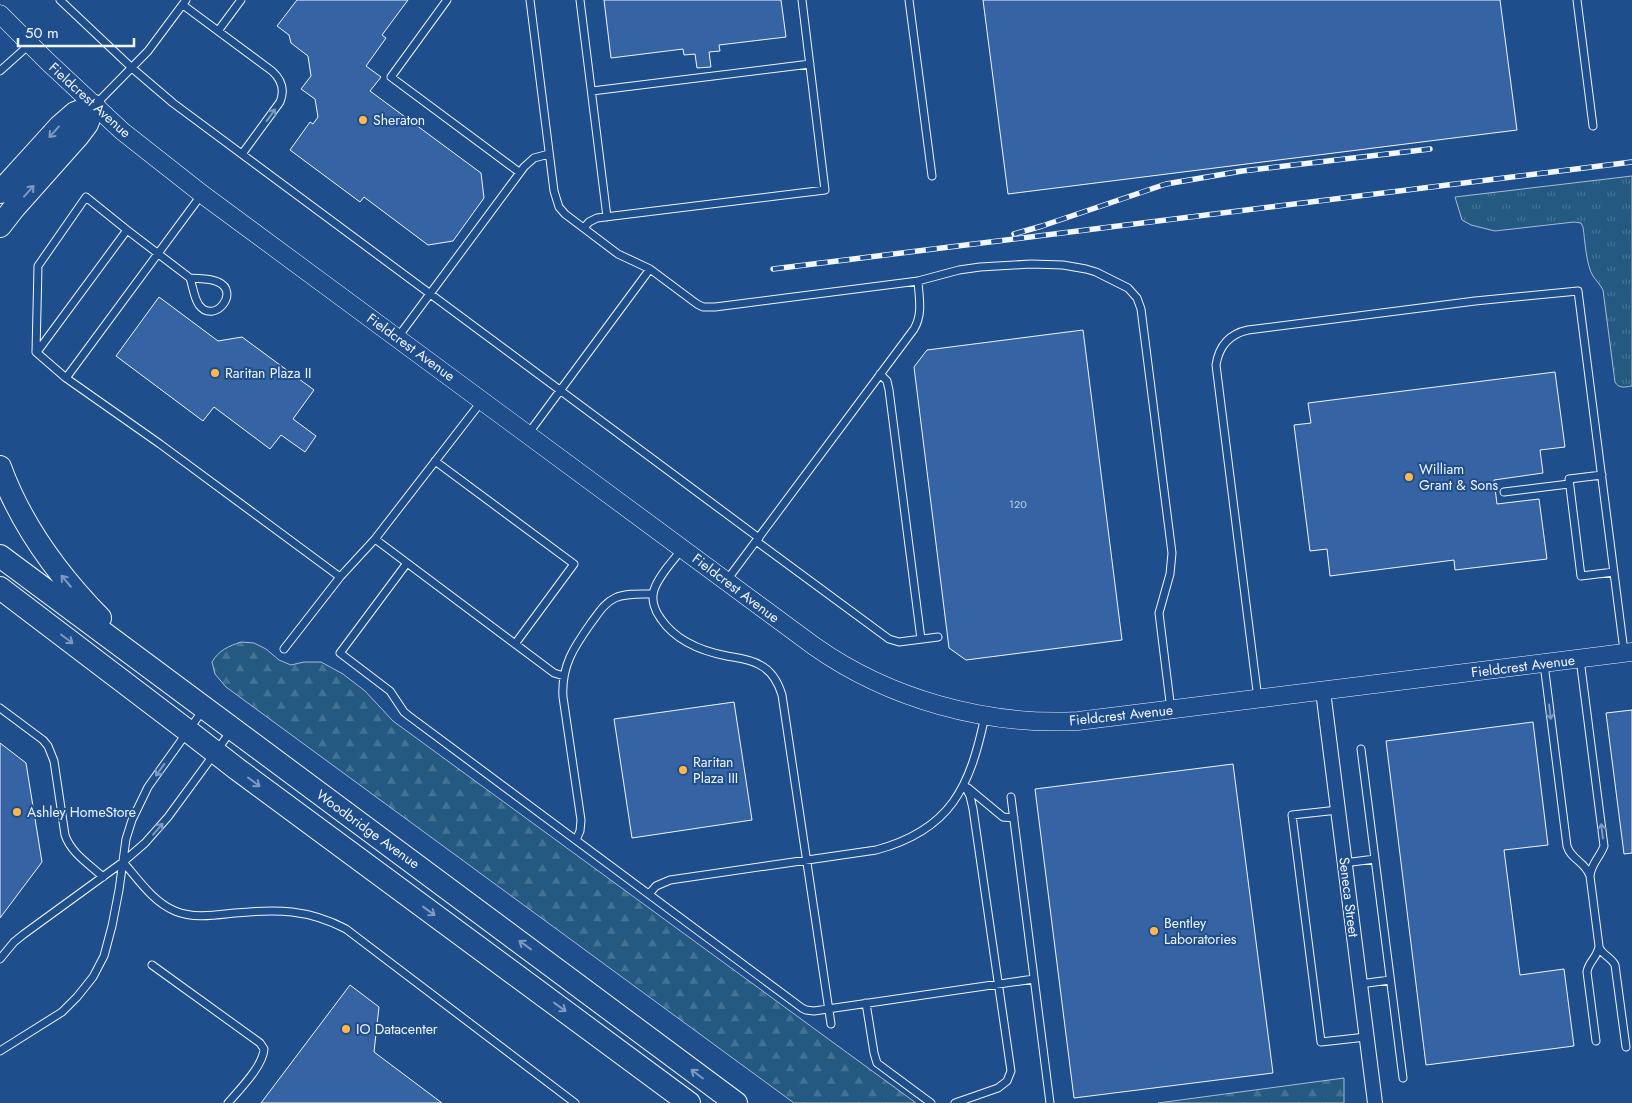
<svg xmlns="http://www.w3.org/2000/svg" width="1632" height="1103" viewBox="0 0 1632 1103" font-family="Jost,sans-serif">
<style>
.grass{fill:url(#grass-tufts);stroke:#a8bbd7}
.forest{fill:url(#forest-firs);stroke:#a8bbd7}
.building{fill:#3563a3;stroke:#f2f6ff}
.lines{fill:none;stroke-linecap:round;stroke-linejoin:round}
.service-casing{stroke:#f2f6ff;stroke-width:9}
.minor-casing{stroke:#f2f6ff;stroke-width:16}
.tertiary-casing{stroke:#f2f6ff;stroke-width:19}
.primary-casing{stroke:#f2f6ff;stroke-width:24}
.service{stroke:#1f4e8c;stroke-width:7}
.minor{stroke:#1f4e8c;stroke-width:14}
.tertiary{stroke:#1f4e8c;stroke-width:18}
.primary{stroke:#1f4e8c;stroke-width:22}
.rail-casing{stroke:#f2f6ff;stroke-width:5.5}
.rail{stroke:#1f4e8c;stroke-width:4;stroke-dasharray:11;stroke-linecap:butt}
.oneway{stroke:#7e9ac0}
.poi-dot{fill:#ffb74d;stroke:#1f4e8c;stroke-width:2}
.labels{text-anchor:middle;dominant-baseline:central;stroke-width:4;stroke-linejoin:round;paint-order:stroke}
.number-label{font-size:11px;fill:#c3d1e8}
.street-label{font-size:14px;fill:#f2f6ff;stroke:#1f4e8c}
.poi-label{font-size:14px;fill:#f2f6ff;stroke:#1f4e8c;text-anchor:start}
</style>
<defs>
<pattern id="grass-tufts" width="24" height="20" patternUnits="userSpaceOnUse" patternTransform="scale(1.25)"><rect width="24" height="20" fill="#245a82"/><path d="M3 7l-1-3M5 7V3M7 7l1-3M15 17l-1-3M17 17v-4M19 17l1-3" fill="none" stroke="#447295"/></pattern>
<pattern id="forest-firs" width="22" height="20" patternUnits="userSpaceOnUse" patternTransform="scale(1.25)"><rect width="22" height="20" fill="#245a82"/><path d="M5 1l3.5 6h-7zM16 11l3.5 6h-7z" fill="#447295"/></pattern>
</defs>
<rect width="100%" height="100%" fill="#1f4e8c"/>
<path class="grass" d="M1632 176V386C1625 387 1619 389 1615 382L1603 290C1600 284 1596 281 1593 276 1586 265 1585 240 1583 227L1581 223 1574 222 1495 231 1471 225 1462 220 1455 197Z"/>
<path class="forest" d="M241 642 254 643 266 649 279 660 291 665 304 662H321L343 674 365 691 393 721 916 1103H794L226 687 215 674 212 662C219 650 229 646 241 642Z
M1344 1078V1103H1158Z"/>
<path class="building" d="M297 0H408L382 35 386 38 366 66 381 77 370 91 481 173 484 198 453 241 428 245 364 197 360 202 290 150 310 122 313 124 318 117 315 99 301 89 311 76 308 56 291 43 289 35 277 26Z
M604 0H781L786 37 719 45 720 51 709 52 711 67 697 68 695 54 684 55 683 49 611 58Z
M983 0H1500L1517 130 1008 194Z
M159 297 218 341 242 337 314 390 293 419 316 436 305 452 281 435 270 449 214 407 203 421 116 356Z
M1083 330 1122 640 966 660 949 648 914 367 927 350Z
M1555 372 1565 447 1540 450 1543 473 1494 480 1497 504 1539 499 1547 559 1455 570 1454 560 1330 576 1327 549 1310 551 1294 425 1311 423 1308 403Z
M734 702 752 820 632 838 614 719Z
M1632 710V853L1624 854 1606 713Z
M1533 722 1548 845 1504 850 1520 975 1564 969 1574 1046 1426 1065 1386 741Z
M0 743 26 763 42 862 0 918Z
M1233 764 1273 1073 1074 1098 1035 789Z
M350 985 379 1007 374 1052 442 1103H261Z"/>
<g class="lines">
<defs>
<path id="service" d="M60 0 132 68 173 103 759 538
M447 0 391 77 519 172
M530 0 554 191 559 207 565 214 618 254 650 269 697 304 703 307H715L918 281 959 270 980 267 1031 264 1063 265 1086 269 1096 272 1128 288 1137 298 1141 309 1172 553 1170 574 1159 613 1171 710
M580 0 607 217
M909 0 932 176
M1577 0 1593 126
M183 5 272 71C282 80 285 90 280 102L242 154
M218 31 241 0
M0 71 29 45
M592 91 810 64
M96 104 148 51 186 0
M584 228 589 222 597 218 825 190 802 0
M190 278C199 279 210 278 218 282 241 292 214 325 199 305 194 298 193 287 190 278Z
M398 337 524 167 534 158 549 154
M36 352 66 378 160 444 340 577
M36 352 38 266 86 197 127 230 190 278
M37 352 127 230
M880 374 887 381 889 390 921 639
M66 378 202 194
M528 434 650 269
M435 461 574 564 515 644
M1602 475 1569 479 1581 576 1614 572
M1504 492 1569 484
M375 539 554 673 564 676
M756 541 889 639 899 642 938 637
M682 549C673 561 659 575 654 590 651 600 655 611 661 619 676 641 701 651 727 656 738 658 750 659 760 665 772 671 778 682 782 695L831 1024
M407 563 340 653 390 691 404 712 409 716 802 1008 806 1010 814 1011 1034 979
M727 580 914 329C923 314 919 298 918 281
M284 649 340 577 375 539 481 402
M1580 659 1604 846C1600 857 1591 864 1590 876
M1544 664 1567 846C1571 860 1585 861 1590 876L1599 946C1598 957 1588 962 1587 972L1596 1041
M1258 699 1216 365C1219 346 1229 334 1248 330L1475 301 1578 291 1624 651
M0 708 43 740 48 746 54 761 65 835C71 853 89 864 103 877
M1361 749 1403 1078
M968 788 1003 817 1014 818
M1011 797 1050 1103
M1338 810 1292 815 1321 1042 1366 1037
M576 840 580 831 581 820 563 697C561 666 574 647 591 623 598 614 604 603 615 598 626 593 641 594 653 594
M123 862C138 879 153 902 175 911 194 919 216 915 235 913 277 909 308 909 346 929L575 1103
M1344 863 1375 859
M649 894 656 886 670 880 876 850C951 830 970 787 985 716
M1599 947C1602 955 1611 957 1615 965L1626 1047
M0 959 14 942 24 934 123 862 145 843 168 817 231 731
M152 965 260 1043 264 1049C263 1066 240 1089 228 1103
M1360 984 1390 980
M866 1003 874 1053 877 1063 931 1103
M0 1051 62 1012 77 997 93 977 104 956 112 926 119 890 126 839 132 820 148 787 203 710
M955 1103 998 1088 1007 1081 1011 1071 973 809 970 796 964 784"/>
<path id="minor" d="M1323 691 1375 1103"/>
<path id="tertiary" d="M0 14 47 61 122 131 202 194 814 646C889 699 986 726 1078 721L1632 652"/>
<path id="primary" d="M0 192 60 126 75 113 94 106
M0 226 14 208 78 136 87 124 94 106
M0 467C21 525 57 574 100 618
M0 556 736 1103
M0 588 188 731 237 769 689 1103"/>
</defs>
<use href="#service" class="service-casing"/>
<use href="#minor" class="minor-casing"/>
<use href="#tertiary" class="tertiary-casing"/>
<use href="#primary" class="primary-casing"/>
<use href="#service" class="service"/>
<use href="#minor" class="minor"/>
<use href="#tertiary" class="tertiary"/>
<use href="#primary" class="primary"/>
<defs>
<path id="rail" d="M1014 234 1042 226 1166 184 1242 171 1430 149
M773 269 1632 162"/>
</defs>
<use href="#rail" class="rail-casing"/>
<use href="#rail" class="rail"/>
</g>
<defs><path id="oneway-shaft" d="M-6 0H5M1.5-3L5.5 0L1.5 3" fill="none" stroke-width="1.6" stroke-linecap="round" stroke-linejoin="round" transform="scale(1.25)"/></defs>
<g class="oneway">
<use href="#oneway-shaft" transform="translate(271 115) rotate(-54)"/>
<use href="#oneway-shaft" transform="translate(54 132) rotate(132)"/>
<use href="#oneway-shaft" transform="translate(29 191) rotate(-48)"/>
<use href="#oneway-shaft" transform="translate(66 581) rotate(-130)"/>
<use href="#oneway-shaft" transform="translate(67 639) rotate(37)"/>
<use href="#oneway-shaft" transform="translate(1550 712) rotate(83)"/>
<use href="#oneway-shaft" transform="translate(160 770) rotate(126)"/>
<use href="#oneway-shaft" transform="translate(254 782) rotate(37)"/>
<use href="#oneway-shaft" transform="translate(158 829) rotate(-49)"/>
<use href="#oneway-shaft" transform="translate(1602 831) rotate(-97)"/>
<use href="#oneway-shaft" transform="translate(429 911) rotate(36)"/>
<use href="#oneway-shaft" transform="translate(525 945) rotate(-144)"/>
<use href="#oneway-shaft" transform="translate(560 1007) rotate(36)"/>
<use href="#oneway-shaft" transform="translate(697 1074) rotate(-143)"/>
</g>
<g class="poi-dot">
<circle cx="363" cy="120" r="5"/>
<circle cx="215" cy="373" r="5"/>
<circle cx="1409" cy="477" r="5"/>
<circle cx="683" cy="770" r="5"/>
<circle cx="17" cy="812" r="5"/>
<circle cx="1154" cy="931" r="5"/>
<circle cx="346" cy="1029" r="5"/>
</g>
<g class="labels">
<g class="number-label">
<text x="1018" y="504">120</text>
</g>
<g class="street-label">
<text transform="translate(90 100) rotate(42)">Fieldcrest Avenue</text>
<text transform="translate(411 347) rotate(36)">Fieldcrest Avenue</text>
<text transform="translate(736 588) rotate(37)">Fieldcrest Avenue</text>
<text transform="translate(1523 666) rotate(-7)">Fieldcrest Avenue</text>
<text transform="translate(1121 715) rotate(-6)">Fieldcrest Avenue</text>
<text transform="translate(368 829) rotate(36)">Woodbridge Avenue</text>
<text transform="translate(1349 897) rotate(83)">Seneca Street</text>
</g>
<g class="poi-label">
<text x="373" y="120">Sheraton</text>
<text x="225" y="373">Raritan Plaza II</text>
<text x="1419" y="469">William<tspan x="1419" dy="16">Grant &amp; Sons</tspan></text>
<text x="693" y="762">Raritan<tspan x="693" dy="16">Plaza III</tspan></text>
<text x="27" y="812">Ashley HomeStore</text>
<text x="1164" y="923">Bentley<tspan x="1164" dy="16">Laboratories</tspan></text>
<text x="356" y="1029">IO Datacenter</text>
</g>
</g>
<path d="M18 38v8h116v-8" fill="none" stroke="#f2f6ff" stroke-width="2.5"/>
<text x="25" y="38" font-size="15" fill="#f2f6ff" stroke="#1f4e8c" stroke-width="4" paint-order="stroke">50 m</text>
</svg>
